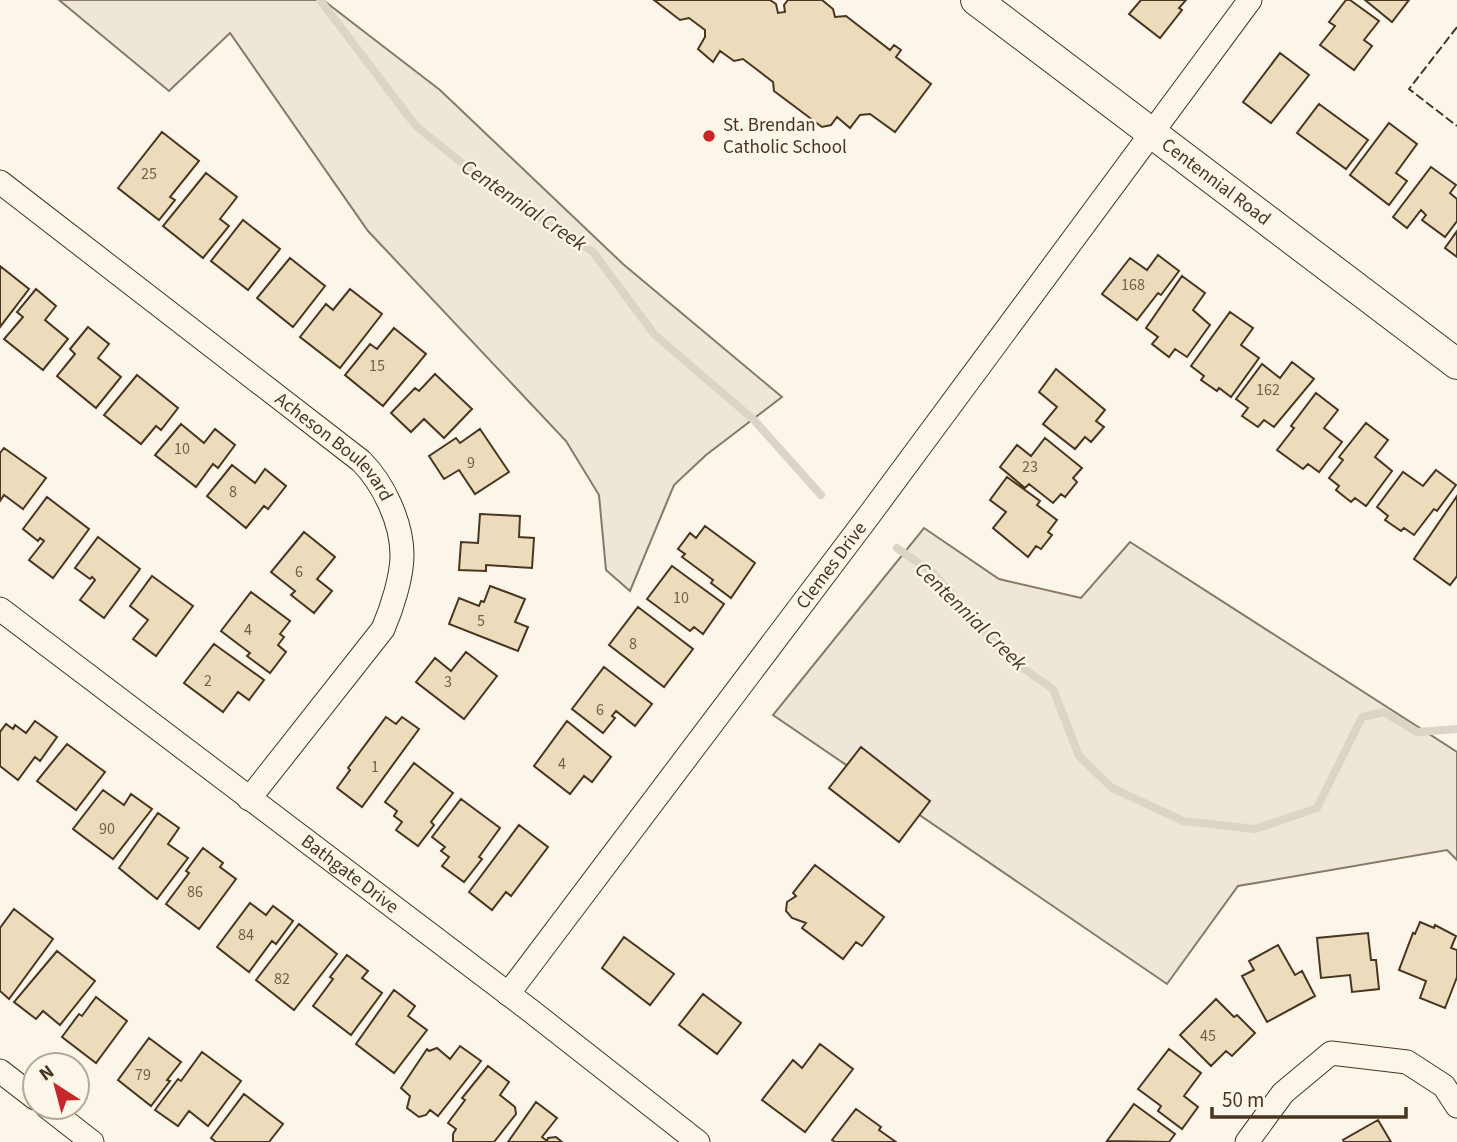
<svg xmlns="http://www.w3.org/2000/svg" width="1457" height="1142" viewBox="0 0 1457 1142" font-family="'Source Sans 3',sans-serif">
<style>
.green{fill:#ede6d9;stroke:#887966;stroke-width:2}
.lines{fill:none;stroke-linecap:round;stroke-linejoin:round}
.stream{stroke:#dcd4c6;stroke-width:8}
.building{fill:#ecdcbc;stroke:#4a3520;stroke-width:2}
.minor-casing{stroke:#4a3520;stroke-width:25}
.tertiary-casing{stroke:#4a3520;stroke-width:32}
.minor{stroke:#fbf6e9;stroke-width:23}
.tertiary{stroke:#fbf6e9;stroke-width:30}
.fence{stroke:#4a3520;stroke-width:2;stroke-dasharray:9 3.5;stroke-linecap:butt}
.poi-dot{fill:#c62828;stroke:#fbf6e9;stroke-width:2.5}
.labels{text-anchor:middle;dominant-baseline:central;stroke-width:5;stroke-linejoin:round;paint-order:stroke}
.number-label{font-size:16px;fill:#725f47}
.poi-label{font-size:19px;fill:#4a3520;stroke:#fbf6e9;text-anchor:start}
.street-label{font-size:19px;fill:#4a3520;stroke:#fbf6e9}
.water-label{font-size:21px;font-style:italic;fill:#4a3520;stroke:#fbf6e9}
</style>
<rect width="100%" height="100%" fill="#fbf6e9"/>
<path class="green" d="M59 0H323L440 90 623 264 782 397 706 455 674 485 630 591 606 570 599 495 566 441 368 231 230 33 169 91Z
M924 528 999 579 1081 598 1130 542 1457 752V860L1447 850 1238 886 1167 984 773 715Z"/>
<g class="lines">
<path class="stream" d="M320 0 416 126 494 189 593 252 654 334 754 420 821 495
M897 548 933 573 1008 658 1053 689 1079 756 1112 788 1183 821 1255 829 1317 808 1362 717 1384 712 1417 732 1457 729"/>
</g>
<path class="building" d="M654 0H770L776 4 778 13 785 12 784 5 788 0H822L833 9 835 17 846 16 890 50 894 45 901 50 896 57 931 84 895 132 870 114 860 115 850 128 837 117 831 125 822 127 774 91 773 82 743 59 734 61 720 51 713 62 698 49 705 37V30L689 18 680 20Z
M1141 0H1186L1179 8 1182 10 1160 38 1129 14Z
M1346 0H1350L1379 21 1364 40 1372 46 1354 70 1320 45 1335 26 1329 22Z
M1365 0H1409L1392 22Z
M1280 53 1309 75 1271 123 1243 102Z
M1319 104 1368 140 1346 169 1297 133Z
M1389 123 1417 144 1396 173 1407 181 1389 205 1350 175Z
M162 132 199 161 170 197 175 200 159 220 118 188Z
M1431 167 1456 185 1450 193 1457 199V221L1445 237 1422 220 1426 215 1421 210 1407 228 1393 217Z
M206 173 237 197 220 219 229 226 203 258 163 226Z
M243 220 280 249 248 290 211 261Z
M1457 231V257L1445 248Z
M1158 255 1179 271 1161 295 1158 293 1137 320 1102 294 1130 258 1147 270Z
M290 258 325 286 293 327 257 298Z
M0 266 29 289 0 327Z
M1182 276 1205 293 1193 310 1210 325 1187 357 1175 349 1169 357 1152 344 1158 337 1146 328Z
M36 289 56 306 45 320 68 339 43 370 4 339 23 317 17 312Z
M350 289 382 314 340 368 300 337 326 304 333 310Z
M1230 312 1253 328 1241 345 1259 358 1231 397 1219 388 1217 391 1201 380 1204 376 1191 366Z
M88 327 109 344 98 358 121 377 96 408 57 376 75 354 70 349Z
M394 328 426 354 383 406 345 375 370 344 377 349Z
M1292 362 1314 379 1274 427 1264 420 1258 427 1242 416 1248 408 1236 399 1262 364 1280 378Z
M1056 369 1105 410 1096 421 1104 427 1091 442 1085 437 1075 449 1043 424 1057 407 1039 392Z
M435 374 472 409 444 438 424 419 411 432 391 413 415 388 419 391Z
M137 375 178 408 161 430 156 426 141 444 104 415Z
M1316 393 1338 410 1324 428 1342 442 1319 472 1308 464 1303 469 1277 450 1294 428 1291 426Z
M1366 423 1388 440 1375 457 1392 471 1366 506 1355 498 1351 502 1336 490 1339 486 1329 478 1343 460 1339 457Z
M181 424 204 443 215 429 235 445 218 468 213 464 196 487 155 455Z
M480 429 509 472 475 494 459 470 444 479 429 456 456 438 460 443Z
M1045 438 1082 468 1073 478 1077 482 1065 497 1061 494 1053 503 1029 484 1025 488 1000 467 1017 445 1031 456Z
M4 448 46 478 23 509 4 495 0 501V453Z
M232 465 255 483 265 469 286 486 268 509 264 506 246 528 207 496Z
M1436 470 1456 485 1437 511 1434 509 1414 535 1404 528 1401 531 1385 520 1388 516 1377 507 1403 472 1423 486Z
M1007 477 1040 501 1037 505 1057 520 1048 532 1052 535 1041 549 1036 546 1028 557 993 528 1006 512 990 500Z
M1457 496V576L1450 585 1414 559Z
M47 497 89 529 53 578 29 560 44 541 40 538 38 541 23 529Z
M480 514 520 516 519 537 534 538 532 568 486 565V571L459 570 461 542 478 543Z
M705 526 755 563 731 598 711 583 713 580 682 557 685 554 678 549 690 533 696 538Z
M304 532 335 557 317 579 332 591 314 613 291 595 295 591 271 572Z
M98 537 140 569 104 618 80 600 95 580 92 577 90 579 75 568Z
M672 566 724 604 703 634 694 627 690 631 647 599Z
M152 576 193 606 156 656 133 639 148 620 130 606Z
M490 586 525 599 515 622 528 627 518 651 449 624 459 598 479 606 481 601 484 602Z
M251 592 290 621 280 634 284 637 278 645 286 652 270 673 247 656 250 653 221 631Z
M638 607 693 649 664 687 609 645Z
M214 644 264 680 249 700 238 692 223 712 184 683Z
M466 652 497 676 464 719 416 682 435 658 451 671Z
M604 667 652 704 635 726 616 711 612 716 615 718 603 733 572 709Z
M386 717 396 724 402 717 419 729 362 807 337 788 350 770 348 768Z
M35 721 57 737 40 761 35 757 18 780 0 766V732L6 724 13 729 15 725 26 733Z
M567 721 611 757 592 782 584 776 570 794 534 766Z
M67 744 105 772 76 810 37 781Z
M861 747 930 801 899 842 829 788Z
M414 763 453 793 431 822 434 825 418 846 396 830 402 822 394 816 397 811 385 802Z
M103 790 124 805 131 794 152 809 113 859 73 829Z
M461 799 500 828 479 857 482 859 464 882 442 866 449 857 441 851 445 847 432 837Z
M158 813 179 828 168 844 188 858 157 899 119 868Z
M519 825 548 847 511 896 506 892 492 910 469 892Z
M203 848 223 863 220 867 236 879 199 929 166 904 189 873 186 871Z
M815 865 884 917 862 946 856 942 843 959 802 928 806 923 792 918 786 911 787 902 796 896 793 893Z
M250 903 266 915 273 906 293 921 276 944 272 941 249 972 217 947Z
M14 909 53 939 9 999 0 991V928Z
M1420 922 1434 928 1435 925 1456 936 1451 948 1457 950V977L1445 1008 1420 998 1426 981 1399 970 1413 933 1415 934Z
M299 924 337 954 294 1010 256 980Z
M1368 933 1371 960H1376L1379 989 1352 992 1350 975 1321 978 1317 938Z
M624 937 674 974 650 1005 602 968Z
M1278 945 1295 975 1302 971 1315 996 1267 1022 1242 976 1254 970 1249 961Z
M57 951 95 981 60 1025 43 1011 36 1019 14 1002Z
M347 955 368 971 362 978 382 993 351 1035 313 1006 333 979 330 977Z
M394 990 415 1006 408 1016 427 1030 394 1073 356 1044Z
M703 994 741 1023 717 1054 679 1025Z
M96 997 127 1021 96 1063 62 1037 79 1014 82 1016Z
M1216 999 1234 1017 1237 1015 1255 1033 1232 1056 1226 1051 1211 1066 1180 1035Z
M149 1038 181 1062 167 1080 170 1081 151 1106 118 1080Z
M820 1044 853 1069 805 1132 762 1100 793 1060 802 1068Z
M460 1046 481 1061 438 1116 430 1110 426 1115 419 1117 407 1108 410 1096 401 1088 427 1049 429 1051 437 1048 450 1059Z
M1169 1049 1201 1073 1184 1096 1198 1107 1182 1129 1158 1111 1161 1106 1138 1089Z
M202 1052 241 1081 208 1126 189 1111 178 1126 155 1110 178 1079 181 1081Z
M488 1066 509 1082 500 1095 515 1107 516 1114 494 1142H453V1134L456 1129 448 1123 465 1100 462 1098Z
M244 1094 283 1124 269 1142H216L211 1138Z
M536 1102 557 1118 542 1137 547 1141 548 1138 556 1137 562 1142H508Z
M1134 1104 1175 1134 1169 1142 1107 1141Z
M856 1109 881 1127 879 1130 896 1142H835L832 1140Z
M1378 1120 1391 1142H1344L1343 1140Z"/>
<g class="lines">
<defs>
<g id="minor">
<path id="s1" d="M0 182 361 461C383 483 402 522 402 555 402 577 392 608 383 629L249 799"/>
<path id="s2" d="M0 609 531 1011 698 1142"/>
<path id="s3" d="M508 994 870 514 1250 0"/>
<path d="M0 1071 35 1098"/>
<path d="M47 1107 92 1142"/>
<path d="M1247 1142 1283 1093 1331 1053 1407 1062 1444 1086 1457 1106"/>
</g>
<g id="tertiary">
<path id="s4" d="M976 0 1457 364"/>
</g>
</defs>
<use href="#minor" class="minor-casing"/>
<use href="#tertiary" class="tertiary-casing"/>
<use href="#minor" class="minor"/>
<use href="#tertiary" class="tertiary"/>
<path class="fence" d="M1457 27 1409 89 1457 126"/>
</g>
<circle class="poi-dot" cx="709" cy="136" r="7"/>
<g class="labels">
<g class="number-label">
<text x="149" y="174">25</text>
<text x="1133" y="285">168</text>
<text x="377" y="366">15</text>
<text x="1268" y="390">162</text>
<text x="182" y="449">10</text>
<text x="471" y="463">9</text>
<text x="1030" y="467">23</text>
<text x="233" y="492">8</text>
<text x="299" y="572">6</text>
<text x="681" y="598">10</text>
<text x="481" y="621">5</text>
<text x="248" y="630">4</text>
<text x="633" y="644">8</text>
<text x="208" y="681">2</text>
<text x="448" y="682">3</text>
<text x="600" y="710">6</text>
<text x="562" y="764">4</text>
<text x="375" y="767">1</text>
<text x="107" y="829">90</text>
<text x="195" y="892">86</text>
<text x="246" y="935">84</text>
<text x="282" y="979">82</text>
<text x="1208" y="1036">45</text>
<text x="143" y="1075">79</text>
</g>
<g class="poi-label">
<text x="723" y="125">St. Brendan<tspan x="723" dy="22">Catholic School</tspan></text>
</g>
<g class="street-label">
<text stroke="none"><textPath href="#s4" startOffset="301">Centennial Road</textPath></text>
<text stroke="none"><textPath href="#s1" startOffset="427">Acheson Boulevard</textPath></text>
<text stroke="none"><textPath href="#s3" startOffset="537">Clemes Drive</textPath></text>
<text stroke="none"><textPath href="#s2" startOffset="439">Bathgate Drive</textPath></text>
</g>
<g class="water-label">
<text transform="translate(524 205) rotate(34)">Centennial Creek</text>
<text transform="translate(971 616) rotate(44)">Centennial Creek</text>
</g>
</g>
<g transform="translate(56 1086) rotate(324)"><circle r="33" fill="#fbf6e9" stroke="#b4a999" stroke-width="2"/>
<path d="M0-5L12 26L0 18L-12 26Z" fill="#c62828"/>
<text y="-10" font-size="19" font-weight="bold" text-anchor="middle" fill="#4a3520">N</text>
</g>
<path d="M1212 1107v10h194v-10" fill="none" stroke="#4a3520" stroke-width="3.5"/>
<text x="1222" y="1107" font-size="21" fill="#4a3520" stroke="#fbf6e9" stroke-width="5" paint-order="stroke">50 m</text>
</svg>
